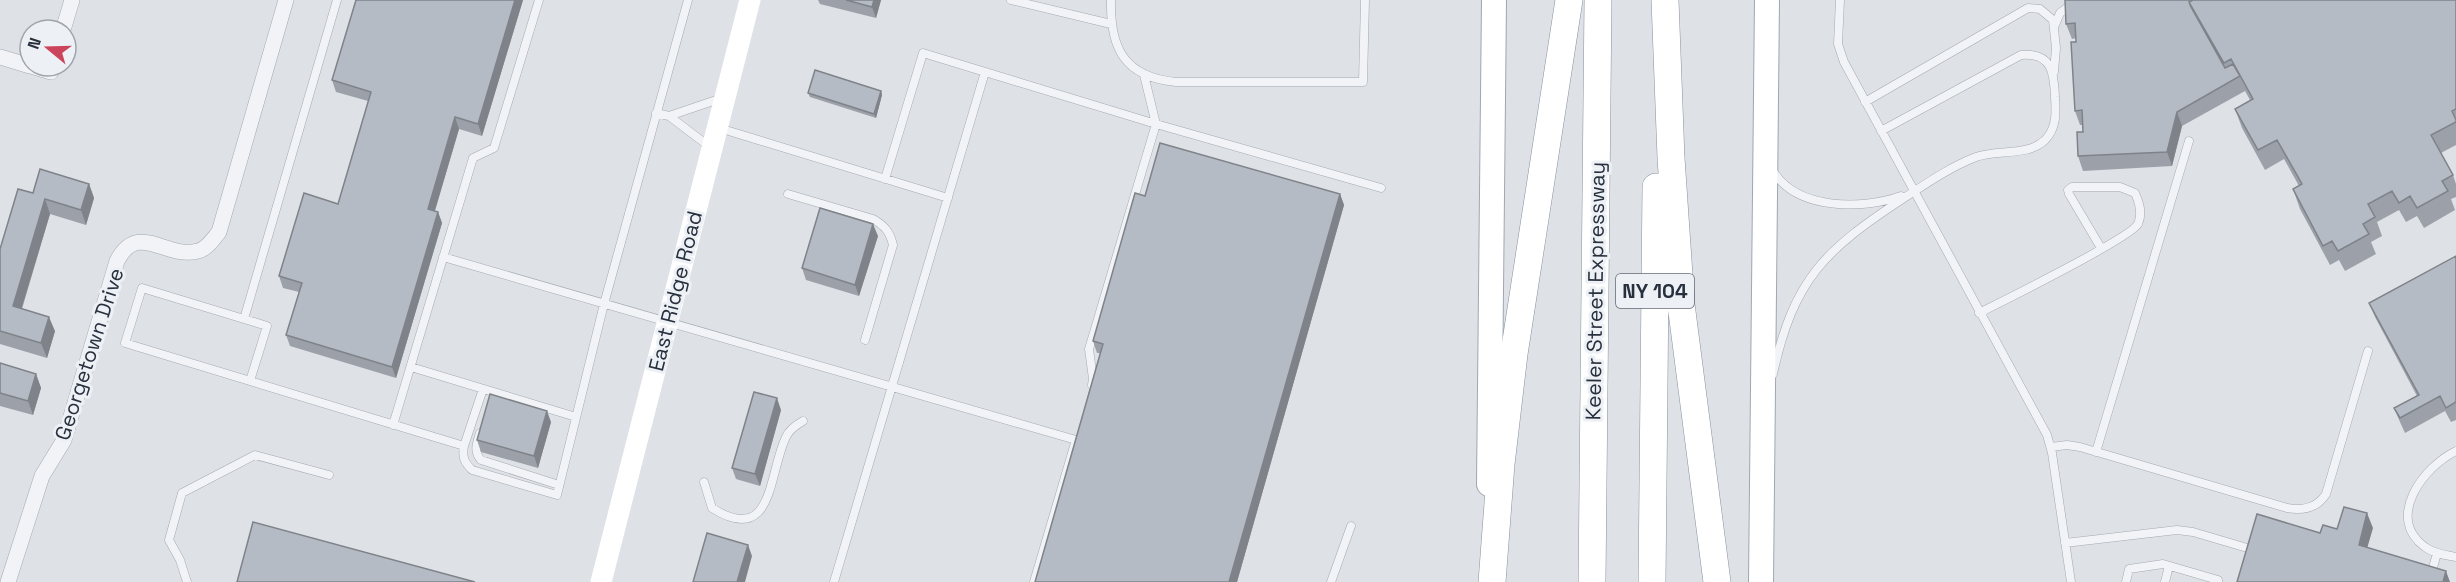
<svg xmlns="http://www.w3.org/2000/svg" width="2456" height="582" viewBox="0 0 2456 582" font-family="'Space Grotesk',sans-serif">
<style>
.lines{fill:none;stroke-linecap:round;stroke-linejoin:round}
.service-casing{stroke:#a4a9b1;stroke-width:9}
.minor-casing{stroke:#a4a9b1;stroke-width:16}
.primary-casing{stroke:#9ea7b3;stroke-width:26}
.motorway-casing{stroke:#86909e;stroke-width:28}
.service{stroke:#f1f3f6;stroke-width:8}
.minor{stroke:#f1f3f6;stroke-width:15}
.secondary{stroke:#fff;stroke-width:21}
.primary{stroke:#fff;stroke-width:24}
.motorway{stroke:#fff;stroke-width:27}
.wall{fill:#9ca1a9}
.shaded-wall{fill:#7f8389}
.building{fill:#b5bbc4;stroke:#7f8389;stroke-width:1.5}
.labels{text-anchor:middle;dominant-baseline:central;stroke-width:6;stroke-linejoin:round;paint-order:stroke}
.shield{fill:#edf1f5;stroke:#636a75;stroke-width:1.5}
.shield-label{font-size:20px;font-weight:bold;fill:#28303e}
.street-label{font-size:21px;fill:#28303e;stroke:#edf1f5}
</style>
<rect width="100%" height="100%" fill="#dee2e7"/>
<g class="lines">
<defs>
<path id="service" d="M1011 0 1111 24
M1111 0C1110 48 1124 77 1176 82H1363L1365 0
M1840 0 1838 44 1844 62 2047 435 2052 453 2071 582
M2055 25 2060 13 2077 0
M1865 102 2028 8 2040 9 2053 20 2056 48 2054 72
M656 113 669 116 710 147
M669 116 722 98
M719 128 948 198
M1773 171C1797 210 1862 210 1901 196
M885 179 923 53 1156 124 1381 188
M788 194 873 219C885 226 890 232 893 245L865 340
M443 257 1076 440
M1979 313C2003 301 2130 238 2138 224 2143 213 2139 202 2135 193L2120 187H2072L2068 190 2069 194 2101 248
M244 319 337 0
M411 367 576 417
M1773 374C1794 278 1825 250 1904 198 1927 183 1950 167 1976 157 1998 149 2027 157 2045 140 2057 128 2056 112 2055 97 2054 73 2052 52 2021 55L1881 131
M250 381 267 326 142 288 125 343 464 446
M1092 385 1093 379 1089 349 1156 124 1144 75
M483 389 464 446C462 457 464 462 472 470L557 495 604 304 688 0
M393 425 473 158 494 148 539 0
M480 433C477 443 473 451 481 460L559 485
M2051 447 2067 445 2080 447 2287 508C2303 511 2317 508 2326 494L2368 351
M2456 451C2423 467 2385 518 2425 547 2434 554 2446 555 2456 557
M2096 452 2189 141
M704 482 712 508C774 547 768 474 786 437 789 430 796 425 803 421
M2065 543 2177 530 2193 532 2254 550
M2431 575 2437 553
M187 582 180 560 169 540 182 493 255 455 329 475
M834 582 985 72
M1034 582 1075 443
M1331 582 1351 526
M2126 582 2129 569 2163 564 2218 580V582
M2165 582 2169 566"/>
<path id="minor" d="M63 30 72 0
M0 57 30 66
M31 66 51 72 53 66
M8 582 42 476 64 440 117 261C138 220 166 260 198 251 207 249 213 239 219 232L286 0"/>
<path id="primary" d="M1489 484 1494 0
M1761 582 1767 0"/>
<path id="motorway" d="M1665 0 1671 158 1681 304 1717 582
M1492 582 1501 464 1514 354 1569 0
M1592 582 1598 0
M1652 582 1656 187"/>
</defs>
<use href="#service" class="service-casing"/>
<use href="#minor" class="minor-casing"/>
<use href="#primary" class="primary-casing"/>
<use href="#motorway" class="motorway-casing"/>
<use href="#service" class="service"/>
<use href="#minor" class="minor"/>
<path class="secondary" d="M601 582 750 0"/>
<use href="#primary" class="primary"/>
<use href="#motorway" class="motorway"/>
</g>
<path class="wall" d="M523 0 482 136 459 129 435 211 438 212 442 223 396 378 290 346 286 335 299 292 283 288 279 276 338 204 368 101 336 92 332 80Z
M818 0H881L876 18 820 4Z
M2456 0V145L2441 153 2453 175 2456 184V197L2451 199 2455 210 2424 228 2417 216 2406 222 2399 210 2377 222 2382 236 2371 242 2376 254 2345 271 2339 260 2330 265 2300 209 2293 189 2299 186 2284 159 2265 170 2242 128 2235 109 2250 100 2245 91 2182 126 2172 166 2083 171 2078 156 2083 132V125H2080L2075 111 2076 38 2072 39 2066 24Z
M881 91 882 95 876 118 810 97 808 93Z
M89 184 94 198 86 225 50 214 22 309 55 331 47 358 0 344V249L33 193Z
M1340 194 1344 205 1237 582H1035L1100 353H1097L1093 341 1145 196Z
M878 236 859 296 806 280 802 268Z
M2456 256V420L2451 422 2445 411 2405 433 2400 422 2394 408 2417 396 2375 317 2369 303Z
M0 363 36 374 41 388 33 415 0 406Z
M781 410 760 486 736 479 732 468Z
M551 422 538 468 481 452 477 440Z"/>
<path class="shaded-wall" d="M515 0H523L482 136 478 124Z
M874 0H881L876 18 872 7Z
M881 91 882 95 876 118 874 114Z
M2177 112 2182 126 2172 166 2167 152Z
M455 117 459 129 432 220 428 209Z
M89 184 94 198 86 225 81 210Z
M1340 194 1344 205 1237 582H1229Z
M45 199 50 214 18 320 13 306Z
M438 212 442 223 396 378 392 367Z
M873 224 878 236 859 296 855 285Z
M49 317 55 331 47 358 41 343Z
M36 374 41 388 33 415 28 401Z
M777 398 781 410 760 486 755 474Z
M547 411 551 422 538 468 534 456Z
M2367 513 2373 528 2364 559 2359 545Z
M748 545 752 556 745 582H737Z
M2446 571 2450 582H2443Z"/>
<path class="building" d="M356 0H515L478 124 455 117 428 209 438 212 392 367 286 335 302 283 279 276 304 193 338 204 371 92 332 80Z
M846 0H874L872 7Z
M2065 0H2193L2189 2 2191 7 2225 68 2233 64 2240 76 2177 112 2167 152 2078 156 2077 132H2083L2082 110 2075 111 2071 42H2076L2075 23 2066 24Z
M2193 0H2456V109L2452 111 2456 120V122L2431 135 2453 175 2442 181 2448 191 2417 208 2410 196 2399 203 2392 191 2368 204 2375 217 2363 224 2369 234 2338 251 2332 241 2323 246 2293 189 2302 184 2277 140 2258 150 2235 109 2253 99 2231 59 2224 63 2189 2Z
M815 70 881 91 874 114 808 93Z
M1160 143 1340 194 1229 582H1035L1103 344 1093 341 1135 193 1145 196Z
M40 169 89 184 81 210 45 199 13 306 49 317 41 343 0 331V249L18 189 33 193Z
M820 208 873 224 855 285 802 268Z
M2456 256V402L2446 408 2440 396 2400 418 2394 408 2419 395 2369 303Z
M0 363 36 374 28 401 0 393Z
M754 392 777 398 755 474 732 468Z
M490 394 547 411 534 456 477 440Z
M2344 507 2367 513 2359 545 2446 571 2443 582H2237L2257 514 2320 533 2323 525 2337 529Z
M253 522 475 582H237Z
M707 533 748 545 737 582H693Z"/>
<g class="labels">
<rect class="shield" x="1616" y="274" width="78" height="34" rx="4.5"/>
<g class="shield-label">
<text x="1655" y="291">NY 104</text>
</g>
<g class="street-label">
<text transform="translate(675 291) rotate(-76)">East Ridge Road</text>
<text transform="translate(1595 291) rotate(-89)">Keeler Street Expressway</text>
<text transform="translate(89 354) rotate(-72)">Georgetown Drive</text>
</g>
</g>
<g transform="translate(48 48) rotate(289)"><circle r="28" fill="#edf1f5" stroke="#9ea4ac" stroke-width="1.5"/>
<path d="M0-4.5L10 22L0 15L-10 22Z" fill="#cb445c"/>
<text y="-9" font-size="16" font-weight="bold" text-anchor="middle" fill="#28303e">N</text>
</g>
</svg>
